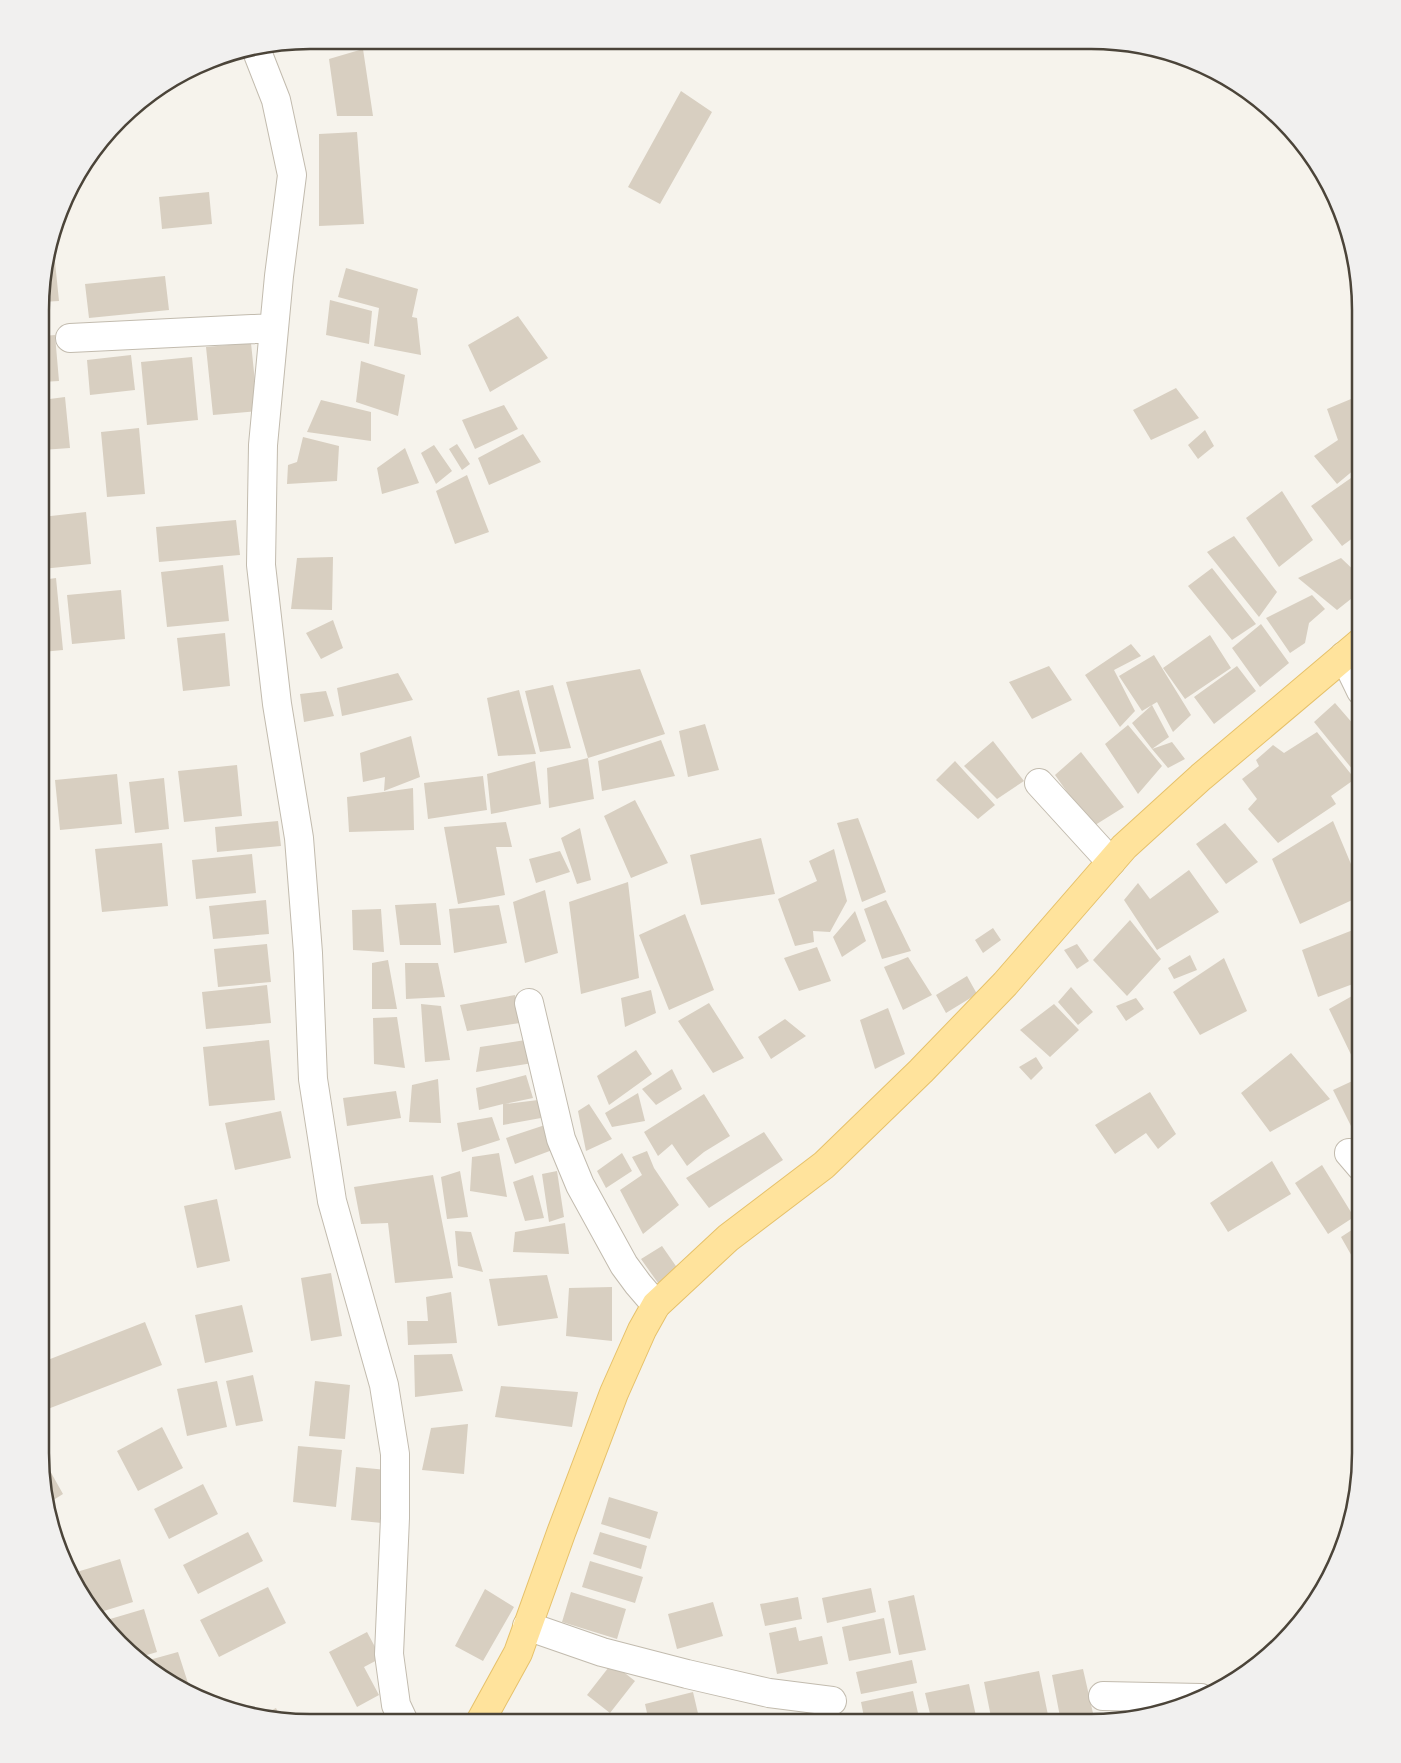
<svg xmlns="http://www.w3.org/2000/svg" width="1401" height="1763" viewBox="0 0 1401 1763" font-family="'PT Sans',sans-serif">
<style>
.building{fill:#d8cfc1}
.lines{fill:none;stroke-linecap:round;stroke-linejoin:round}
.street-casing{stroke:#c2bbae;stroke-width:30}
.primary-casing{stroke:#e6c16a;stroke-width:30}
.street{stroke:#fff;stroke-width:28}
.primary{stroke:#ffe39c;stroke-width:28}
.rim{fill:none;stroke:#4b4439;stroke-width:2.5}
</style>
<rect width="100%" height="100%" fill="#f6f3ec"/>
<path class="building" d="M309 40H325L306 50 300 41Z
M363 49 373 116H337L329 59Z
M681 91 712 112 660 204 628 187Z
M357 132 364 224 319 226V134Z
M209 192 212 224 162 229 159 197Z
M54 252 59 301 42 302V274L50 253Z
M346 268 418 289 412 317 417 318 421 355 374 346 379 308 338 297Z
M165 276 169 310 89 318 85 284Z
M330 300 372 311 369 344 326 335Z
M518 316 548 358 490 392 468 345Z
M55 335 59 381 42 382V336Z
M251 343 258 411 213 415 206 347Z
M131 355 135 390 90 395 87 360Z
M192 357 198 420 147 425 141 362Z
M361 361 405 375 398 416 356 402Z
M1176 388 1199 418 1151 440 1133 410Z
M65 397 70 448 42 450V400Z
M1351 399 1356 436 1361 425V464L1337 484 1314 456 1338 440 1327 409Z
M321 400 371 412V441L307 432Z
M504 405 518 429 475 449 462 420Z
M139 428 145 494 107 497 101 432Z
M1205 430 1214 446 1198 459 1188 445Z
M523 434 541 462 489 485 478 458Z
M303 437 339 446 337 481 287 484 288 465 297 462Z
M457 444 470 464 462 470 449 449Z
M434 445 452 471 436 484 421 453Z
M405 448 419 483 382 494 377 468Z
M1361 471V498L1358 500 1361 505V532L1342 546 1311 506Z
M467 475 489 532 455 544 436 491Z
M1282 491 1313 540 1279 567 1246 518Z
M86 512 91 564 42 569V517Z
M236 520 240 555 159 562 156 527Z
M1234 536 1277 592 1259 617 1207 552Z
M333 557 332 610 291 609 297 558Z
M1341 558 1361 577V591L1337 610 1298 578Z
M223 565 229 621 167 627 161 572Z
M1212 568 1256 624 1232 640 1188 586Z
M56 578 63 650 42 652V580Z
M121 590 125 639 72 644 67 595Z
M1312 595 1325 609 1309 623 1305 643 1290 653 1266 618Z
M333 620 343 648 321 659 306 633Z
M1261 624 1289 663 1260 687 1232 648Z
M225 633 230 686 183 691 177 638Z
M1210 635 1231 668 1185 699 1163 668Z
M1131 644 1141 656 1114 670 1135 711 1120 727 1085 675Z
M1154 655 1191 715 1173 732 1157 702 1142 711 1119 676Z
M1049 666 1072 700 1032 719 1009 682Z
M1237 666 1256 691 1214 724 1194 697Z
M640 669 665 734 588 758 566 682Z
M398 673 413 700 342 716 337 688Z
M553 685 571 748 540 752 525 691Z
M519 690 536 754 498 756 487 698Z
M326 691 334 716 304 722 300 694Z
M1335 703 1361 733V764L1353 770 1314 722Z
M1152 705 1169 737 1152 749 1132 723Z
M705 724 719 770 688 777 679 731Z
M1128 725 1162 766 1138 794 1105 744Z
M1317 732 1355 779 1331 796 1336 804 1278 843 1248 809 1257 799 1242 779 1259 766 1256 760 1273 745 1284 753Z
M411 736 420 777 384 791 385 777 363 782 360 753Z
M661 740 675 776 602 791 598 761Z
M993 741 1024 781 997 799 964 766Z
M1172 742 1185 759 1168 768 1152 749Z
M1081 752 1124 807 1092 827 1055 775Z
M588 758 594 799 549 808 547 768Z
M535 761 541 804 491 814 487 774Z
M955 761 995 805 978 819 936 780Z
M237 765 242 816 184 822 178 771Z
M117 774 122 824 60 830 55 780Z
M483 776 487 810 428 819 424 783Z
M164 778 169 829 135 833 129 782Z
M413 788 414 830 349 832 347 797Z
M635 800 668 863 631 878 604 816Z
M858 818 886 892 862 902 837 823Z
M278 821 281 846 217 852 215 827Z
M1333 821 1361 888V896L1300 924 1272 859Z
M506 822 512 847H496L505 895 458 904 444 827Z
M1225 823 1258 862 1226 884 1196 844Z
M580 828 591 880 577 884 561 838Z
M761 838 775 894 701 905 690 855Z
M162 843 168 906 102 912 95 849Z
M834 849 847 901 830 932 813 931 814 942 795 946 778 899 817 881 809 861Z
M560 851 570 872 536 883 529 859Z
M252 854 256 893 196 899 192 860Z
M1189 870 1219 912 1157 950 1124 900 1138 883 1150 899Z
M628 882 639 978 581 994 569 902Z
M545 890 558 953 525 963 513 902Z
M266 900 269 934 213 939 209 906Z
M886 900 911 951 882 959 864 909Z
M436 903 441 945H400L395 905Z
M499 905 507 943 454 953 449 909Z
M381 909 384 952 353 950 352 910Z
M855 911 866 941 842 957 833 937Z
M685 914 714 990 669 1010 639 935Z
M1130 920 1161 959 1127 996 1093 960Z
M993 928 1001 940 983 953 975 940Z
M1353 930 1361 949V981L1318 997 1302 950Z
M267 944 271 982 218 987 214 949Z
M1077 944 1089 961 1077 969 1064 950Z
M817 947 831 981 799 991 784 958Z
M1190 955 1197 970 1174 979 1168 968Z
M908 957 932 995 903 1010 884 967Z
M1224 958 1247 1011 1200 1035 1173 992Z
M388 960 397 1009H372V963Z
M405 963H438L445 997 406 999Z
M967 976 977 994 946 1013 936 995Z
M267 985 271 1023 206 1029 202 992Z
M1071 987 1093 1012 1078 1025 1058 1002Z
M651 990 656 1013 625 1027 621 998Z
M1361 991V1066L1357 1067 1329 1009Z
M515 995 520 1023 467 1031 460 1005Z
M1136 998 1144 1009 1126 1021 1116 1006Z
M709 1003 744 1058 713 1073 678 1021Z
M421 1004 441 1006 450 1060 425 1062Z
M1054 1004 1079 1030 1050 1057 1020 1030Z
M888 1008 905 1054 875 1069 860 1020Z
M397 1017 405 1068 374 1064 373 1018Z
M785 1019 806 1036 771 1059 758 1037Z
M532 1039 539 1062 476 1072 480 1047Z
M269 1040 275 1100 209 1106 203 1047Z
M636 1050 652 1074 609 1105 597 1076Z
M1291 1053 1330 1099 1270 1132 1241 1093Z
M1036 1057 1043 1068 1031 1080 1019 1067Z
M672 1069 682 1089 656 1105 642 1089Z
M526 1075 533 1098 505 1104 546 1099 552 1116 503 1125V1104L479 1110 476 1088Z
M1361 1077V1130L1355 1134 1333 1090Z
M438 1079 441 1123 409 1122 412 1085Z
M396 1091 401 1118 347 1126 343 1098Z
M1150 1092 1176 1134 1158 1149 1146 1133 1115 1154 1095 1125Z
M638 1093 645 1121 612 1127 605 1113Z
M704 1094 730 1136 704 1152 687 1166 672 1144 658 1156 644 1132Z
M589 1104 612 1139 586 1151 578 1111Z
M281 1111 291 1158 235 1170 225 1123Z
M492 1117 500 1140 462 1152 457 1123Z
M545 1125 555 1149 515 1164 506 1138Z
M764 1132 783 1160 709 1208 686 1178Z
M647 1151 654 1168 679 1205 643 1234 620 1190 642 1175 632 1157Z
M499 1153 507 1197 470 1191 472 1157Z
M622 1153 632 1171 606 1188 597 1171Z
M1272 1161 1291 1194 1228 1232 1210 1203Z
M1322 1165 1354 1217 1328 1234 1295 1183Z
M460 1171 468 1217 447 1219 441 1177Z
M557 1171 564 1217 549 1222 542 1174Z
M433 1175 453 1278 395 1283 388 1223 361 1224 354 1187Z
M533 1175 544 1218 525 1221 513 1182Z
M217 1199 230 1261 197 1268 184 1206Z
M565 1223 569 1254 513 1252 515 1232Z
M1361 1224V1265L1358 1267 1341 1237Z
M455 1231 471 1232 483 1272 458 1266Z
M662 1246 678 1269 658 1283 641 1259Z
M331 1273 342 1336 311 1341 301 1278Z
M547 1275 558 1318 498 1326 489 1279Z
M612 1287V1341L566 1336 569 1288Z
M451 1292 457 1343 408 1345 407 1321H428L426 1297Z
M242 1305 253 1352 205 1363 195 1315Z
M145 1322 162 1365 40 1412V1363Z
M452 1354 463 1391 415 1397 414 1355Z
M253 1375 263 1421 236 1426 226 1381Z
M217 1381 227 1427 187 1436 177 1389Z
M315 1381 350 1385 345 1439 309 1436Z
M501 1386 578 1392 572 1427 495 1417Z
M468 1424 464 1474 422 1470 431 1428Z
M162 1427 183 1468 138 1491 117 1451Z
M298 1446 342 1450 336 1507 293 1502Z
M40 1453 63 1494 47 1504 40 1454Z
M356 1467 387 1470 382 1523 351 1520Z
M203 1484 218 1514 169 1539 154 1509Z
M609 1497 658 1512 650 1539 601 1524Z
M248 1532 263 1561 198 1594 183 1565Z
M600 1532 647 1546 641 1569 593 1554Z
M120 1559 133 1602 94 1614 76 1588 70 1574Z
M590 1561 643 1577 635 1603 582 1587Z
M268 1587 286 1623 219 1657 200 1620Z
M871 1588 876 1612 827 1623 822 1598Z
M485 1589 514 1607 483 1661 455 1646Z
M571 1592 626 1609 617 1639 562 1622Z
M914 1595 926 1650 899 1655 888 1601Z
M798 1597 802 1619 765 1626 760 1604Z
M713 1602 723 1636 677 1649 668 1614Z
M144 1609 157 1652 137 1658 107 1631 100 1622Z
M884 1618 891 1653 849 1661 842 1627Z
M796 1627 799 1641 822 1636 828 1664 777 1674 769 1633Z
M367 1632 381 1658 364 1667 379 1695 357 1707 329 1652Z
M178 1652 188 1683 178 1687 160 1678 142 1662Z
M912 1660 917 1683 861 1694 856 1672Z
M612 1663 635 1681 610 1713 587 1695Z
M1083 1669 1095 1722H1061L1052 1675Z
M1039 1671 1049 1720 1038 1722H992L984 1682Z
M969 1684 976 1716 946 1722H932L925 1693Z
M913 1691 920 1722H865L861 1702Z
M693 1692 700 1722H649L645 1704Z
M276 1708 282 1720 260 1716Z
M834 1713 836 1722H790Z
M385 1715 389 1722H371Z
M756 1718 758 1722H740Z"/>
<g class="lines">
<defs>
<path id="street" d="M256 49 276 100 292 175 279 276 263 445 261 565 277 704 299 838 308 953 313 1079 332 1201 384 1385 395 1454V1518L389 1654 396 1705 404 1722
M70 338 274 328
M1344 656 1361 691
M1039 783 1111 862
M529 1003 561 1139 580 1185 624 1265 638 1284 656 1305
M1349 1153 1361 1167
M527 1626 602 1652 687 1674 769 1693 832 1701
M1103 1696 1201 1698"/>
<path id="primary" d="M480 1722 518 1653 561 1533 614 1393 642 1330 656 1305 728 1238 824 1165 921 1071 1005 984 1124 847 1201 777 1361 642"/>
</defs>
<use href="#street" class="street-casing"/>
<use href="#primary" class="primary-casing"/>
<use href="#street" class="street"/>
<use href="#primary" class="primary"/>
</g>
<path d="M0 0H1401V1763H0ZM310 49H1091A261 261 0 0 1 1352 310V1453A261 261 0 0 1 1091 1714H310A261 261 0 0 1 49 1453V310A261 261 0 0 1 310 49Z" fill="#f1f0ef" fill-rule="evenodd"/>
<path class="rim" d="M310 49H1091A261 261 0 0 1 1352 310V1453A261 261 0 0 1 1091 1714H310A261 261 0 0 1 49 1453V310A261 261 0 0 1 310 49Z"/>
</svg>
